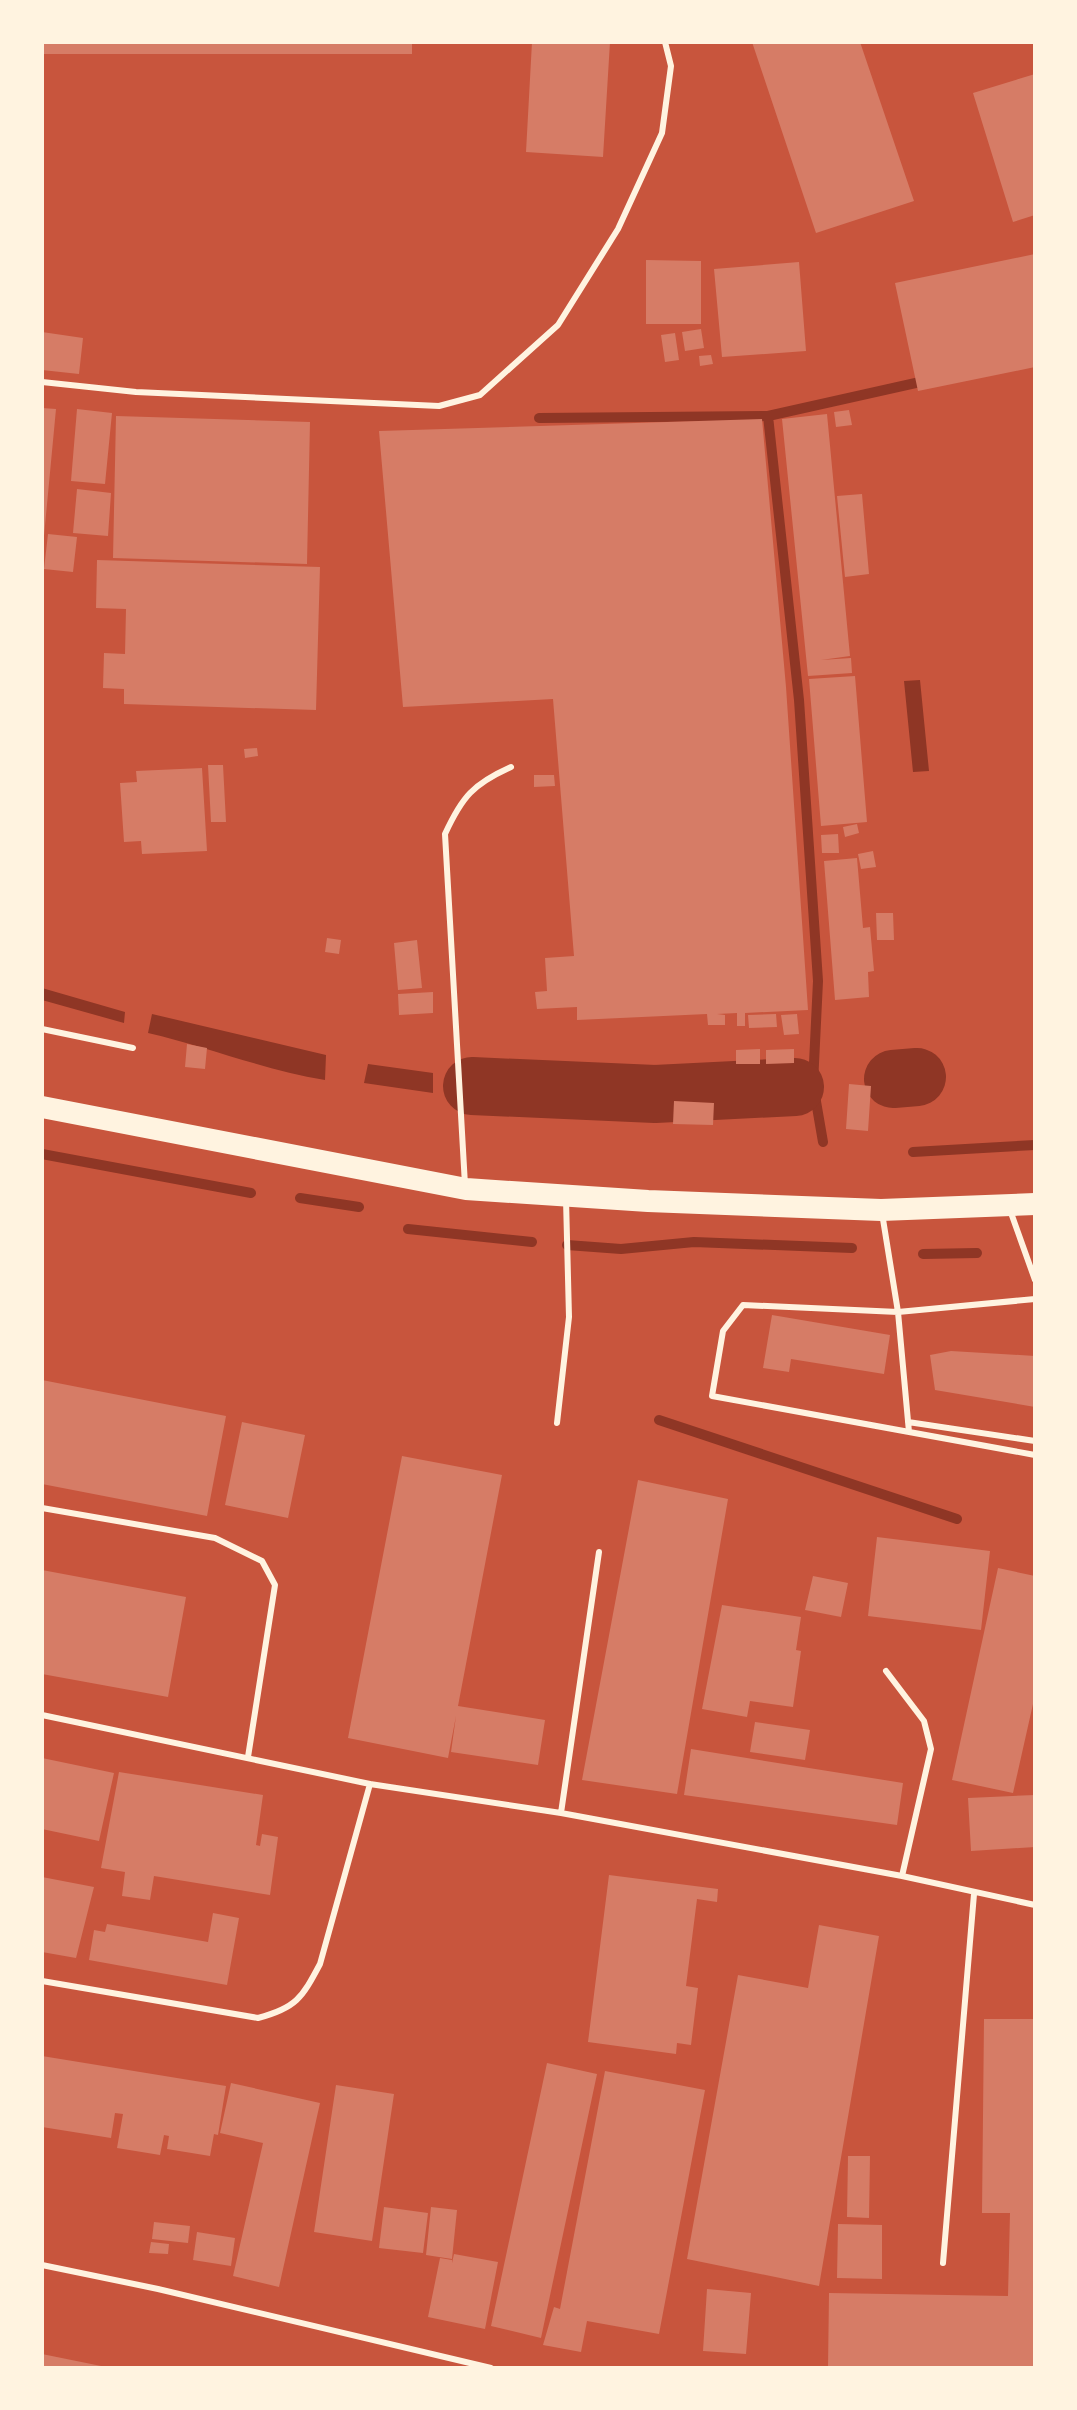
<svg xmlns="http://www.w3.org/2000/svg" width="1077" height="2410" viewBox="0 0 1077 2410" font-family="Inter,sans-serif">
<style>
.water{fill:#8f3625}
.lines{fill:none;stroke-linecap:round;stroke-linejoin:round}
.stream{stroke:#8f3625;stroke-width:10}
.river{stroke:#8f3625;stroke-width:58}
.building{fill:#d67c66}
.service{stroke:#fff3e0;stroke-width:6}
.trunk{stroke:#fff3e0;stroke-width:22}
</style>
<rect width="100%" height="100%" fill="#c8553d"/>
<path class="water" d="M920 680 929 771 913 772 904 681Z
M42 988 125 1012 124 1023 42 1000Z
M152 1014 326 1055 325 1080C264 1070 208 1047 148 1033Z
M368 1064 433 1073V1093L364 1083Z
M632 1076V1100L473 1097 475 1078Z
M795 1079 794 1097 662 1100V1083Z"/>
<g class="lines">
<path class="stream" d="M768 416 799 700 818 981 813 1084 823 1142
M539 418 768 416 929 380
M913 1152 1035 1145
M42 1154 251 1193
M300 1198 359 1207
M408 1229 532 1242
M567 1245 621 1249 694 1242 852 1248
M923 1254 977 1253
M659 1420 957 1519"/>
<path class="river" d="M893 1079 917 1077
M472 1086 655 1094 795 1087"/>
</g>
<path class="building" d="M42 42H412V54H42Z
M532 42H610L603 157 526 152Z
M752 42H860L914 201 816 233Z
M1035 74V215L1013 222 973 93Z
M1035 254V367L918 391 895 283Z
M646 260 701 261V324H646Z
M799 262 806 351 722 357 714 269Z
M701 329 704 348 685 351 682 332Z
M42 332 83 338 79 374 42 370Z
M675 333 679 360 665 362 661 335Z
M711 355 713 364 700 366 699 356Z
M42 408 56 409 44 536H42Z
M77 409 112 413 105 484 71 481Z
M849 410 852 425 836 427 834 412Z
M827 414 850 656 821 660 851 658 852 673 808 676 782 419Z
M116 416 310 422 307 564 113 558Z
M762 419 786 687 808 1010 745 1013V1026H737V1013L717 1014 725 1015V1025H708L707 1014 577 1020V1007L537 1009 535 992 547 991 545 958 574 956 553 699 403 707 379 431Z
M77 489 111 493 108 536 73 533Z
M862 494 869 574 845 577 837 496Z
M48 534 77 537 73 572 44 569Z
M97 560 320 567 316 710 124 704V689L103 688 104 653 125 654 126 609 96 608Z
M855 676 867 822 821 826 809 679Z
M257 748 258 756 245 758 244 749Z
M208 765H223L226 822H211Z
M202 768 207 851 142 854 141 841 124 842 120 783 137 782 136 771Z
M534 775H554L555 786 534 787Z
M857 824 859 833 845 837 843 827Z
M838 834 839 853H822L821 835Z
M873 851 876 867 861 869 858 854Z
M857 858 863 928 870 927 874 971 868 972 869 997 835 1000 824 861Z
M876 913H893L894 940H877Z
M327 938 341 940 339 954 325 952Z
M417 940 422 988 398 990 394 943Z
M433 992V1013L399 1015 398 994Z
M776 1014 777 1027 749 1028 748 1015Z
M797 1014 799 1034 784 1035 781 1015Z
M187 1044 207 1048 205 1069 185 1067Z
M760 1049V1064H736V1050Z
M794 1049V1063L766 1064V1050Z
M849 1084 871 1086 868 1131 846 1129Z
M674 1101 714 1103 713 1125 673 1124Z
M772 1315 890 1335 884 1374 791 1359 789 1372 763 1368Z
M951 1351 1035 1356V1407L935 1390 930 1355Z
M42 1380 226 1416 207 1516 42 1484Z
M242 1422 305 1435 288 1518 225 1505Z
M402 1456 502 1475 458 1706 545 1720 538 1765 451 1752 456 1716 448 1758 348 1738Z
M638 1480 728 1499 677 1794 582 1780Z
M877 1537 990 1551 981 1630 868 1616Z
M998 1568 1035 1576V1695L1013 1793 952 1780Z
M42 1570 186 1597 168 1697 42 1674Z
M813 1576 848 1583 841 1617 805 1610Z
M722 1605 801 1617 796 1650 801 1651 793 1707 750 1701 747 1717 702 1709Z
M755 1722 810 1730 805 1760 750 1752Z
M691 1749 903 1783 897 1825 684 1795Z
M42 1758 114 1773 99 1841 42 1829Z
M119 1772 263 1795 256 1845 260 1846 262 1834 278 1837 270 1895 154 1876 150 1900 122 1896 125 1872 101 1868Z
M1035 1795V1847L971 1851 968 1798Z
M609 1875 718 1889 717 1902 697 1899 686 1986 698 1988 691 2045 677 2043 676 2054 588 2042Z
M42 1877 94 1887 76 1958 42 1952Z
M213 1913 239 1918 227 1985 89 1960 94 1930 105 1932 107 1924 208 1942Z
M819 1925 879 1936 819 2286 687 2259 738 1975 808 1988Z
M984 2019H1035V2368H828L829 2293 1008 2296 1010 2213H982Z
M42 2056 226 2086 218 2135 214 2134 210 2156 167 2149 169 2136 164 2135 160 2155 117 2148 123 2114 115 2113 111 2138 42 2127Z
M547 2063 597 2074 541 2338 491 2326Z
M605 2071 705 2090 659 2334 587 2321 581 2352 543 2345 554 2307 560 2309Z
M231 2083 320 2103 279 2287 233 2276 263 2143 220 2133Z
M336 2085 394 2094 372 2241 314 2232Z
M848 2156H870L869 2218 847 2217Z
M384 2207 428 2213 423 2253 379 2248Z
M431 2207 457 2210 452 2259 426 2255Z
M154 2222 190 2226 188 2243 152 2239Z
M838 2224 882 2225V2279L837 2278Z
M197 2232 235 2238 231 2266 193 2260Z
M151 2242 169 2244 168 2254 149 2253Z
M454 2254 498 2262 485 2329 428 2317 440 2258 452 2260V2263Z
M707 2289 751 2293 746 2354 703 2351Z
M42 2354 106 2367V2368H42Z"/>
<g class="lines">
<path class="service" d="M42 382 136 392 439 406 480 395 558 325 618 229 662 133 671 66 665 42
M42 1029 133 1048
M465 1185 445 834C462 797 473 784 511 767
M1010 1210 1035 1280
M882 1213 898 1312 743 1305 723 1331 712 1396 1035 1455
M908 1422 1035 1441
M557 1423 569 1317 566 1199
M909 1432 898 1312 1035 1299
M42 1508 215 1538 262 1561 275 1585 248 1757
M886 1671 924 1721 931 1749 902 1876
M42 1715 370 1784 561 1813 902 1876 1035 1905
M561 1813 599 1552
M42 1981 258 2018C296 2008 302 1998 320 1964L370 1784
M943 2263 974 1894
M42 2265 158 2289 491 2368"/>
<path class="trunk" d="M42 1107 466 1189 648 1201 881 1210 1035 1204"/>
</g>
<rect width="1077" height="2410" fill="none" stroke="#fff3e0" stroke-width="88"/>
</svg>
